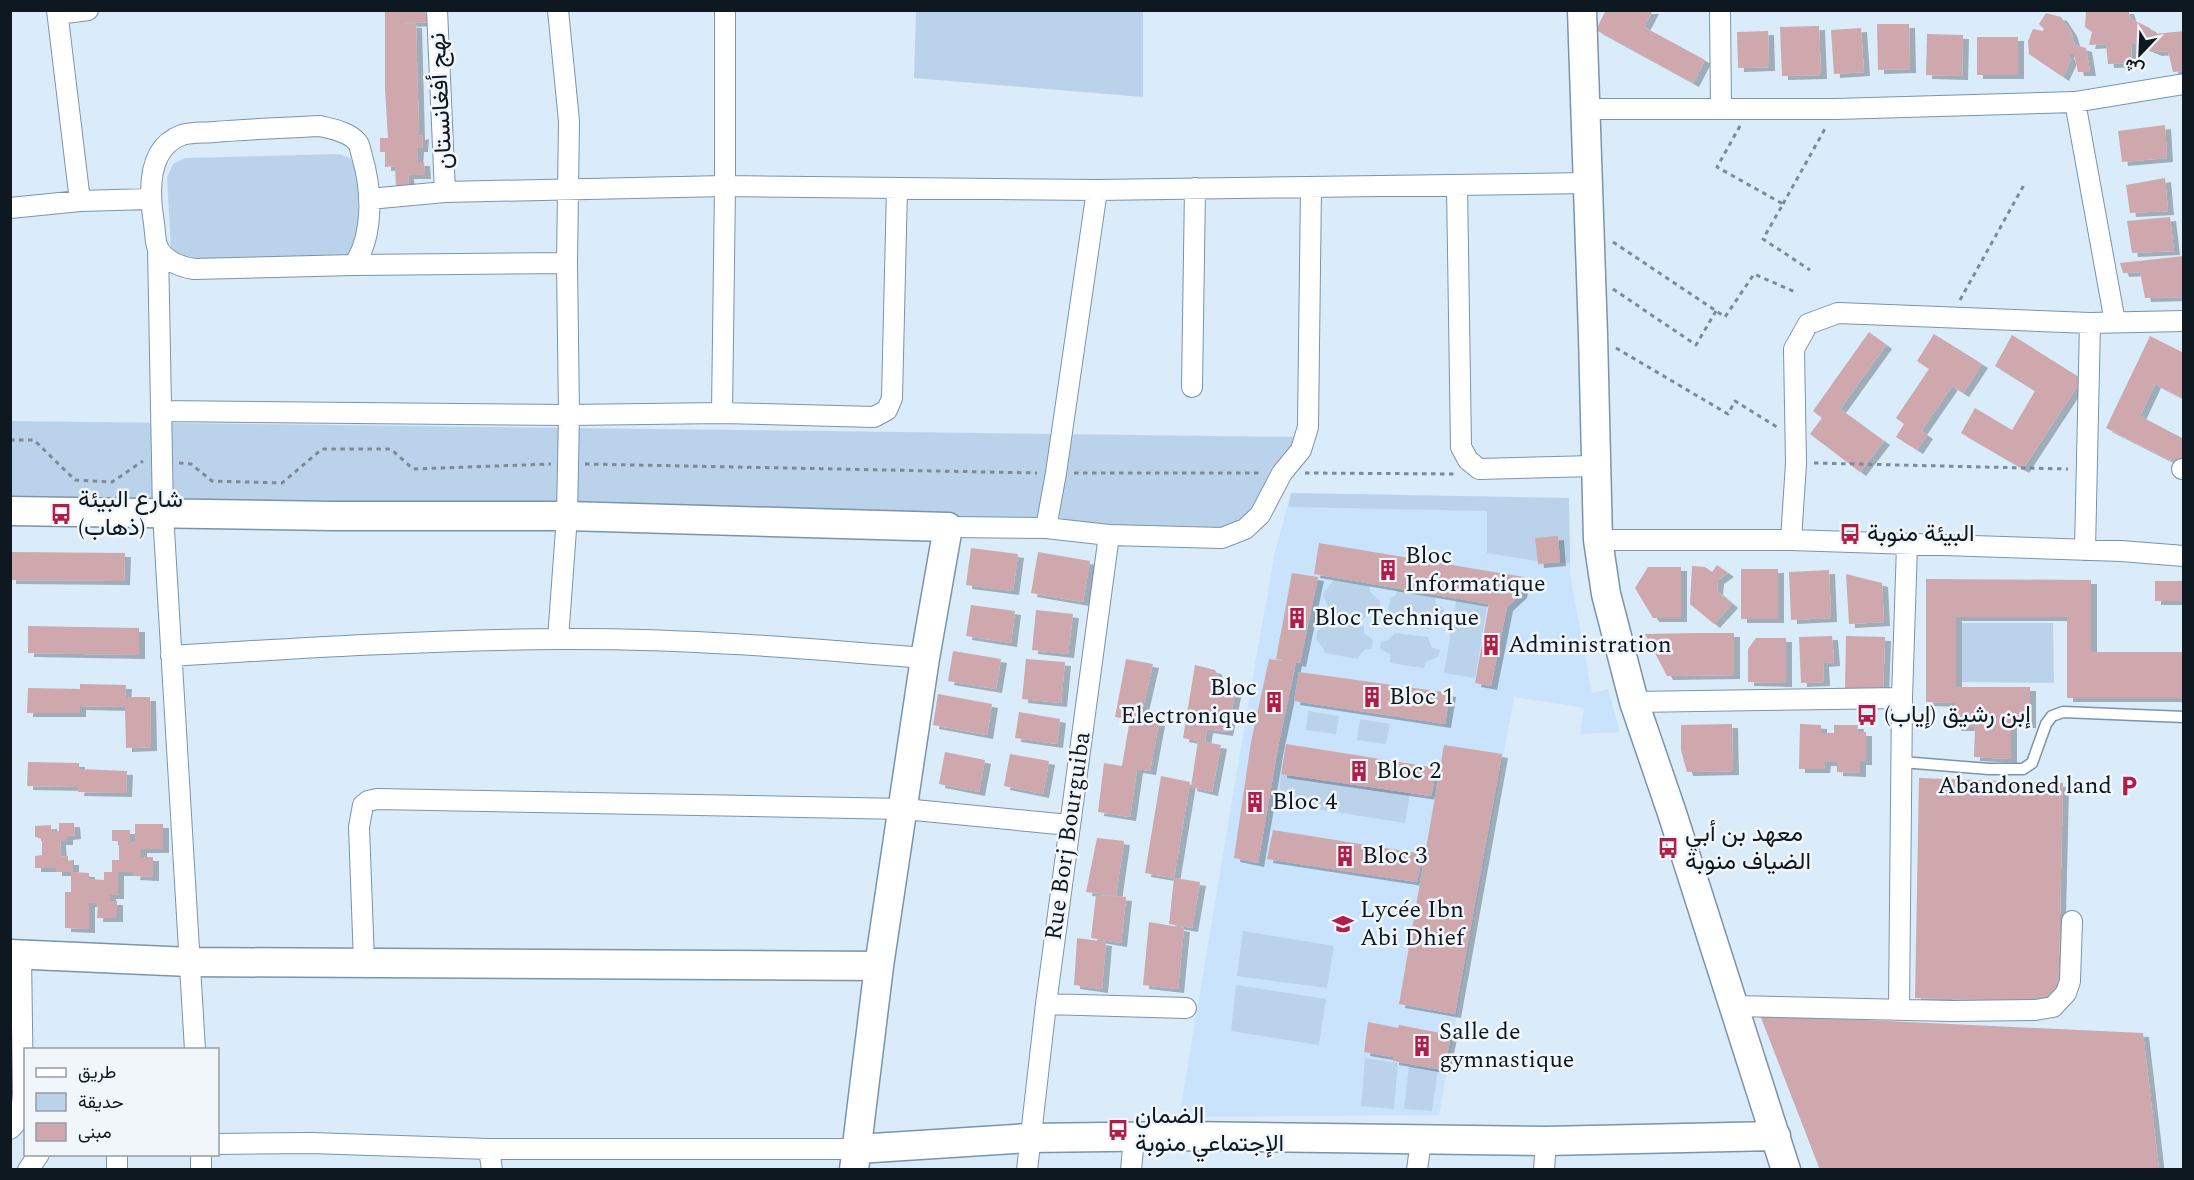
<svg xmlns="http://www.w3.org/2000/svg" width="2194" height="1180" viewBox="0 0 2194 1180" font-family="Spectral,Vazirmatn,serif">
<style>
.built{fill:#c8e3fb}
.green{fill:#bbd3ea}
.building{fill:#cea8ac;filter:url(#shadow)}
.lines{fill:none;stroke-linecap:round;stroke-linejoin:round}
.lane-casing{stroke:#7b94ab;stroke-width:13}
.street-casing{stroke:#7b94ab;stroke-width:22}
.secondary-casing{stroke:#7b94ab;stroke-width:31}
.path{stroke:#7d8b96;stroke-width:3;stroke-dasharray:4.5 4.5;stroke-linecap:butt}
.lane{stroke:#fff;stroke-width:10}
.street{stroke:#fff;stroke-width:20}
.secondary{stroke:#fff;stroke-width:28}
.labels{text-anchor:middle;dominant-baseline:central;stroke-width:5;stroke-linejoin:round;paint-order:stroke}
.street-label{font-size:24px;fill:#0e1820;stroke:#f1f6fb}
.poi-label{font-size:24px;fill:#0e1820;stroke:#f1f6fb;text-anchor:start}
</style>
<defs>
<filter id="shadow"><feDropShadow dx="6" dy="4" stdDeviation="0" flood-color="#0004"/></filter>
</defs>
<rect width="100%" height="100%" fill="#daebfa"/>
<path class="built" d="M1291 493 1569 498 1570 574 1592 693 1608 689 1620 732 1580 734 1584 708 1514 697 1439 1115 1179 1117 1259 641 1275 552Z"/>
<path class="green" d="M916 11H1143V97L914 78Z
M338 154 350 158 358 171V245L352 255 193 265 171 251 167 177 173 164 185 158Z
M11 421 1302 437 1244 519 1227 528 11 507Z
M1291 493 1569 498 1570 563 1537 561 1487 553V511L1288 507Z
M1333 580 1369 586 1371 593 1380 601V610L1371 609 1365 618 1331 613 1323 596C1325 589 1330 587 1333 580Z
M1397 590 1436 598V604L1444 609 1443 620H1437L1430 629 1394 623 1392 615 1388 613 1390 598 1395 596Z
M1456 601 1487 606 1475 678 1444 673Z
M1327 620 1364 626V633L1373 640 1372 648 1364 650 1357 659 1325 653 1323 648 1316 639 1317 631 1325 626Z
M1962 623H2053L2054 683 1962 682Z
M1395 633 1428 637 1432 648 1440 650 1438 657 1426 662 1424 668 1390 663V654L1380 649 1381 642 1388 640Z
M1308 711 1339 716 1336 734 1306 730Z
M1360 719 1390 724 1386 744 1357 740Z
M1281 774 1410 793 1405 823 1278 803Z
M1243 931 1334 946 1327 988 1237 976Z
M1236 985 1326 999 1319 1045 1231 1031Z
M1365 1058 1398 1063 1394 1109 1361 1106Z
M1409 1066 1438 1070 1432 1111 1404 1109Z"/>
<path class="building" d="M385 10H425L426 15H433L434 22 400 23 416 24 419 136 423 135 422 148H418L417 162H424L425 175H408L409 187H396L395 166 385 167V152H380V138H388L385 89Z
M1606 10H1653L1644 27 1705 60 1693 83 1596 30Z
M2086 10H2128L2131 19 2150 28 2154 34 2184 31V71L2173 72 2168 51 2156 52 2132 42 2131 63 2108 64 2106 44 2089 45 2092 32 2085 27Z
M2046 13 2061 17 2071 32 2075 45 2086 48 2090 72H2078L2074 54H2068L2071 60 2063 77 2029 54 2028 41 2033 29 2043 31 2044 29 2039 24Z
M1877 24H1909L1910 69 1878 70Z
M1819 26 1821 75 1782 76 1780 27Z
M1861 28 1864 72 1834 74 1831 30Z
M1768 31 1769 67 1738 68 1737 32Z
M1927 34 1963 35 1962 76 1926 75Z
M1977 37H2018V75H1977Z
M2165 125 2167 158 2122 162 2118 131Z
M2165 178 2168 211 2130 213 2126 185Z
M2170 217 2174 251 2132 253 2127 221Z
M2184 256V297L2145 298 2140 272 2123 273 2120 263Z
M1869 332 1886 345 1840 409 1884 441 1860 472 1810 434 1822 418 1813 411Z
M1934 334 1982 364 1963 393 1952 386 1921 431 1927 435 1917 450 1896 437 1904 424 1896 418 1929 369 1917 361Z
M2012 335 2082 379 2023 469 1961 433 1975 408 2012 430 2035 391 1995 366Z
M2150 336 2184 353V399L2155 384 2140 416 2184 439V455L2179 465 2106 428Z
M1558 536 1560 562 1538 564 1535 538Z
M1319 543 1524 577 1521 594 1507 607 1491 686 1475 683 1489 604 1314 574Z
M971 548 1018 554 1013 591 966 585Z
M10 552 125 553 124 581 10 580Z
M1038 552 1090 561 1083 602 1031 593Z
M1717 565 1728 573 1718 580 1717 591 1732 604 1714 624 1690 604 1692 566 1705 567 1712 572Z
M1648 567H1681V618H1653L1635 588Z
M1741 569H1778V619H1741Z
M1829 570 1831 618 1791 620 1789 572Z
M1292 573 1318 577 1300 663 1296 662 1278 747 1258 863 1234 858 1251 742 1269 659 1286 661 1276 659Z
M1846 574 1882 583 1884 622 1849 624Z
M1926 579 2091 580V652H2184V698H2067V617H1956V687H2030V724H2011V759L1974 757 1975 727H1955V703L1926 702Z
M2155 581H2184V601H2155Z
M971 605 1015 611 1011 643 966 636Z
M1036 610 1073 614 1068 654 1032 650Z
M28 626 139 628V655L28 653Z
M1697 633H1734V675L1667 676 1645 634Z
M1832 636 1834 662 1823 663 1824 682 1801 683 1799 637Z
M1846 636 1885 637 1883 692 1845 691Z
M1756 638H1786V683L1748 682V649Z
M953 651 1001 659 996 689 948 681Z
M1026 659 1065 662 1061 703 1022 699Z
M1126 659 1153 664 1140 720 1159 722 1150 771 1137 769 1130 817 1098 812 1104 763 1122 766 1130 719 1115 717Z
M1195 665 1215 670 1221 681 1237 685 1227 732 1207 729 1205 742 1221 745 1212 792 1191 787 1198 741 1183 738Z
M1299 672 1450 693 1445 724 1294 701Z
M80 684 126 685 125 697H150L151 747 126 748 125 707 80 706V713H27L28 688 80 689Z
M938 694 992 704 987 735 933 725Z
M1019 712 1060 719 1057 744 1015 738Z
M1732 724 1733 771 1687 772 1681 750V725Z
M1800 724 1821 725V733H1834V725H1858L1857 732H1866V761H1860V773L1837 772V762H1825L1824 769H1799Z
M1286 744 1437 768 1431 796 1281 774Z
M1444 745 1502 754 1455 1014 1399 1004Z
M945 752 985 760 979 792 939 784Z
M1010 754 1049 761 1043 794 1004 786Z
M28 762 79 763V769L127 771 126 793 78 792 79 787 27 786Z
M1161 776 1190 782 1174 878 1200 882 1192 928 1169 924 1174 878 1145 873Z
M1919 778 2063 783 2058 1002 1915 998Z
M59 823H74L75 835 67 836V841H60L61 857 68 856V861H73V872L89 873V879L104 880V872H112V860H119V841H112V830H130V842L135 843V824H163V849H141V857H153V877L134 876 135 872H118V895H110V901H117V918H97L98 903H89V929L65 928V892H71V872H56V868H35V856L42 855V839L35 837V826L51 825V831H59Z
M1273 830 1423 854 1417 882 1267 859Z
M1097 838 1124 841 1116 896 1086 892Z
M1096 895 1126 897 1121 943 1091 938Z
M1149 922 1184 928 1178 989 1143 985Z
M1077 938 1106 942 1102 989 1074 985Z
M1760 1015 2143 1033 2159 1170H1820Z
M1368 1022 1398 1028 1399 1025 1451 1035 1444 1070 1393 1061V1057L1364 1052Z"/>
<g class="lines">
<defs>
<path id="lane" d="M1902 762 1989 769H2023L2032 763 2046 724 2052 716 2063 712 2184 717"/>
<path id="street" d="M57 10 80 201
M437 10 445 192
M1720 10 1721 109
M58 14 88 10
M2075 102 2115 322
M1586 109H1836L2075 102 2184 84
M320 126C332 129 350 132 358 143 360 146 361 153 362 156 372 190 374 235 354 265L194 269C180 267 163 260 157 246 155 239 155 230 154 223 149 193 146 148 182 135 192 132 205 133 214 132 250 129 285 128 320 126Z
M1457 185 1461 447 1468 460 1479 469 1595 466
M369 199 445 192 725 186 1097 190 1589 183
M10 208 80 201 150 199
M158 247 163 513 195 1050
M354 265 567 263
M1192 387 1195 188
M162 411 569 415 722 413 874 417 887 410 892 398 897 188
M722 413 725 186V10
M2182 469H2184
M948 527 1046 528 1109 535 1222 538 1245 529 1260 515 1282 473 1301 450 1308 427 1311 187
M1046 528 1056 473 1097 190
M1598 540H1791L2121 551 2184 556
M1791 540 1796 463 1794 349 1808 324 1838 313 2090 323 2184 321
M2085 550 2090 323
M558 639 567 516 569 415 567 263 569 121 558 10
M171 656C300 648 429 640 557 639 680 638 803 648 925 658
M1634 702 1902 698
M364 962 359 827 363 805 368 801 377 799 904 809 1069 825
M1046 1004 1186 1008
M1734 1006 1952 1011 2035 1010 2053 1007 2066 993 2070 981 2072 921
M1899 1009 1902 698 1907 545
M10 1129C21 1120 22 1107 23 1094L21 955
M218 1144 311 1143 489 1149H857
M489 1149 492 1170
M117 1154V1170
M201 1154V1170
M28 1170 39 1154
M1027 1170 1046 1004 1109 535
M1131 1170 1134 1138
M1417 1170 1421 1140
M1544 1170 1546 1141"/>
<path id="secondary" d="M1582 10 1593 335 1598 540 1606 594 1634 702 1672 813 1786 1170
M10 511 333 516H567L948 527 925 658 879 966 854 1170
M10 954 190 962 879 966
M857 1149 1029 1138 1185 1136 1546 1141 1776 1136"/>
</defs>
<use href="#lane" class="lane-casing"/>
<use href="#street" class="street-casing"/>
<use href="#secondary" class="secondary-casing"/>
<path class="path" d="M1740 126 1717 167 1783 204 1763 239 1810 270
M1783 204 1826 127
M1613 242 1725 317 1754 274 1795 292
M1613 289 1696 345 1716 311
M1960 300 2025 183
M1616 348 1728 414 1735 401 1777 427
M10 440H34L75 480 112 482 143 461
M179 463 191 464 212 481 282 483 322 449H391L413 469 551 464
M1814 463 2068 469
M585 464 1037 473
M1074 473H1262
M1305 473 1457 474"/>
<use href="#lane" class="lane"/>
<use href="#street" class="street"/>
<use href="#secondary" class="secondary"/>
</g>
<defs>
<symbol id="bus-bare" viewBox="-9 -9 18 18"><path d="M-5-6H5V4H4V6H2V4H-2V6H-4V4H-5ZM-3.5-4V0h7V-4ZM-3.5 1.2v1.5H-2V1.2ZM2 1.2v1.5H3.5V1.2Z" fill="#b01e47" stroke="#f1f6fb" stroke-width="2.5" paint-order="stroke"/></symbol>
<symbol id="building-bare" viewBox="-9 -9 18 18"><path d="M-4-6H4V6H1V3H-1V6H-4ZM-2.5-4.3h1.7v1.8h-1.7ZM.8-4.3h1.7v1.8H.8ZM-2.5-1h1.7V.8h-1.7ZM.8-1h1.7V.8H.8Z" fill="#b01e47" stroke="#f1f6fb" stroke-width="2.5" paint-order="stroke"/></symbol>
<symbol id="parking-bare" viewBox="-9 -9 18 18"><path d="M-3.5-5.5H1a3.5 3.5 0 0 1 0 7H-1V5.5H-3.5ZM-1-3.4V-.6H.8a1.4 1.4 0 0 0 0-2.8Z" fill="#b01e47" stroke="#f1f6fb" stroke-width="2.5" paint-order="stroke"/></symbol>
<symbol id="school-bare" viewBox="-9 -9 18 18"><path d="M0-5L7-2L0 1L-7-2ZM-4 1L0 2.5L4 1V4Q0 6-4 4Z" fill="#b01e47" stroke="#f1f6fb" stroke-width="2.5" paint-order="stroke"/></symbol>
</defs>
<g fill-rule="evenodd">
<use href="#bus-bare" x="46" y="499" width="30" height="30"/>
<use href="#bus-bare" x="1835" y="519" width="30" height="30"/>
<use href="#building-bare" x="1373" y="555" width="30" height="30"/>
<use href="#building-bare" x="1282" y="603" width="30" height="30"/>
<use href="#building-bare" x="1476" y="630" width="30" height="30"/>
<use href="#building-bare" x="1357" y="682" width="30" height="30"/>
<use href="#building-bare" x="1259" y="687" width="30" height="30"/>
<use href="#bus-bare" x="1852" y="700" width="30" height="30"/>
<use href="#building-bare" x="1344" y="756" width="30" height="30"/>
<use href="#parking-bare" x="2114" y="771" width="30" height="30"/>
<use href="#building-bare" x="1240" y="787" width="30" height="30"/>
<use href="#bus-bare" x="1653" y="833" width="30" height="30"/>
<use href="#building-bare" x="1330" y="841" width="30" height="30"/>
<use href="#school-bare" x="1328" y="909" width="30" height="30"/>
<use href="#building-bare" x="1407" y="1031" width="30" height="30"/>
<use href="#bus-bare" x="1103" y="1115" width="30" height="30"/>
</g>
<g class="labels">
<g class="street-label">
<text transform="translate(441 101) rotate(-93)">نهج أفغانستان</text>
<text transform="translate(1068 836) rotate(-82)">Rue Borj Bourguiba</text>
</g>
<g class="poi-label">
<text x="78" y="500">شارع البيئة<tspan x="78" dy="28">(ذهاب)</tspan></text>
<text x="1867" y="534">البيئة منوبة</text>
<text x="1405" y="556">Bloc<tspan x="1405" dy="28">Informatique</tspan></text>
<text x="1314" y="618">Bloc Technique</text>
<text x="1508" y="645">Administration</text>
<text x="1257" y="688" text-anchor="end">Bloc<tspan x="1257" dy="28">Electronique</tspan></text>
<text x="1389" y="697">Bloc 1</text>
<text x="1884" y="715">إبن رشيق (إياب)</text>
<text x="1376" y="771">Bloc 2</text>
<text x="2112" y="786" text-anchor="end">Abandoned land</text>
<text x="1272" y="802">Bloc 4</text>
<text x="1685" y="834">معهد بن أبي<tspan x="1685" dy="28">الضياف منوبة</tspan></text>
<text x="1362" y="856">Bloc 3</text>
<text x="1360" y="910">Lycée Ibn<tspan x="1360" dy="28">Abi Dhief</tspan></text>
<text x="1439" y="1032">Salle de<tspan x="1439" dy="28">gymnastique</tspan></text>
<text x="1135" y="1116">الضمان<tspan x="1135" dy="28">الإجتماعي منوبة</tspan></text>
</g>
</g>
<rect width="2194" height="1180" fill="none" stroke="#0e1820" stroke-width="24"/>
<rect x="24" y="1048" width="195" height="108" fill="#f1f6fb" stroke="#969da3" stroke-width="1.5"/>
<rect x="36" y="1068" width="30" height="9" fill="#ffffff" stroke="#969da3" stroke-width="1.5"/>
<text x="78" y="1078" font-size="18" fill="#0e1820">طريق</text>
<rect x="36" y="1093" width="30" height="18" fill="#bbd3ea" stroke="#969da3" stroke-width="1.5"/>
<text x="78" y="1108" font-size="18" fill="#0e1820">حديقة</text>
<rect x="36" y="1123" width="30" height="18" fill="#cea8ac" stroke="#969da3" stroke-width="1.5"/>
<text x="78" y="1138" font-size="18" fill="#0e1820">مبنى</text>
<g transform="translate(2140 54) rotate(203)" stroke="#f1f6fb" stroke-width="4.5" paint-order="stroke">
<path d="M0-4.5L10 22L0 15L-10 22Z" fill="#0e1820"/>
<text y="-9" font-size="16" font-weight="bold" text-anchor="middle" fill="#0e1820">ش</text>
</g>
</svg>
